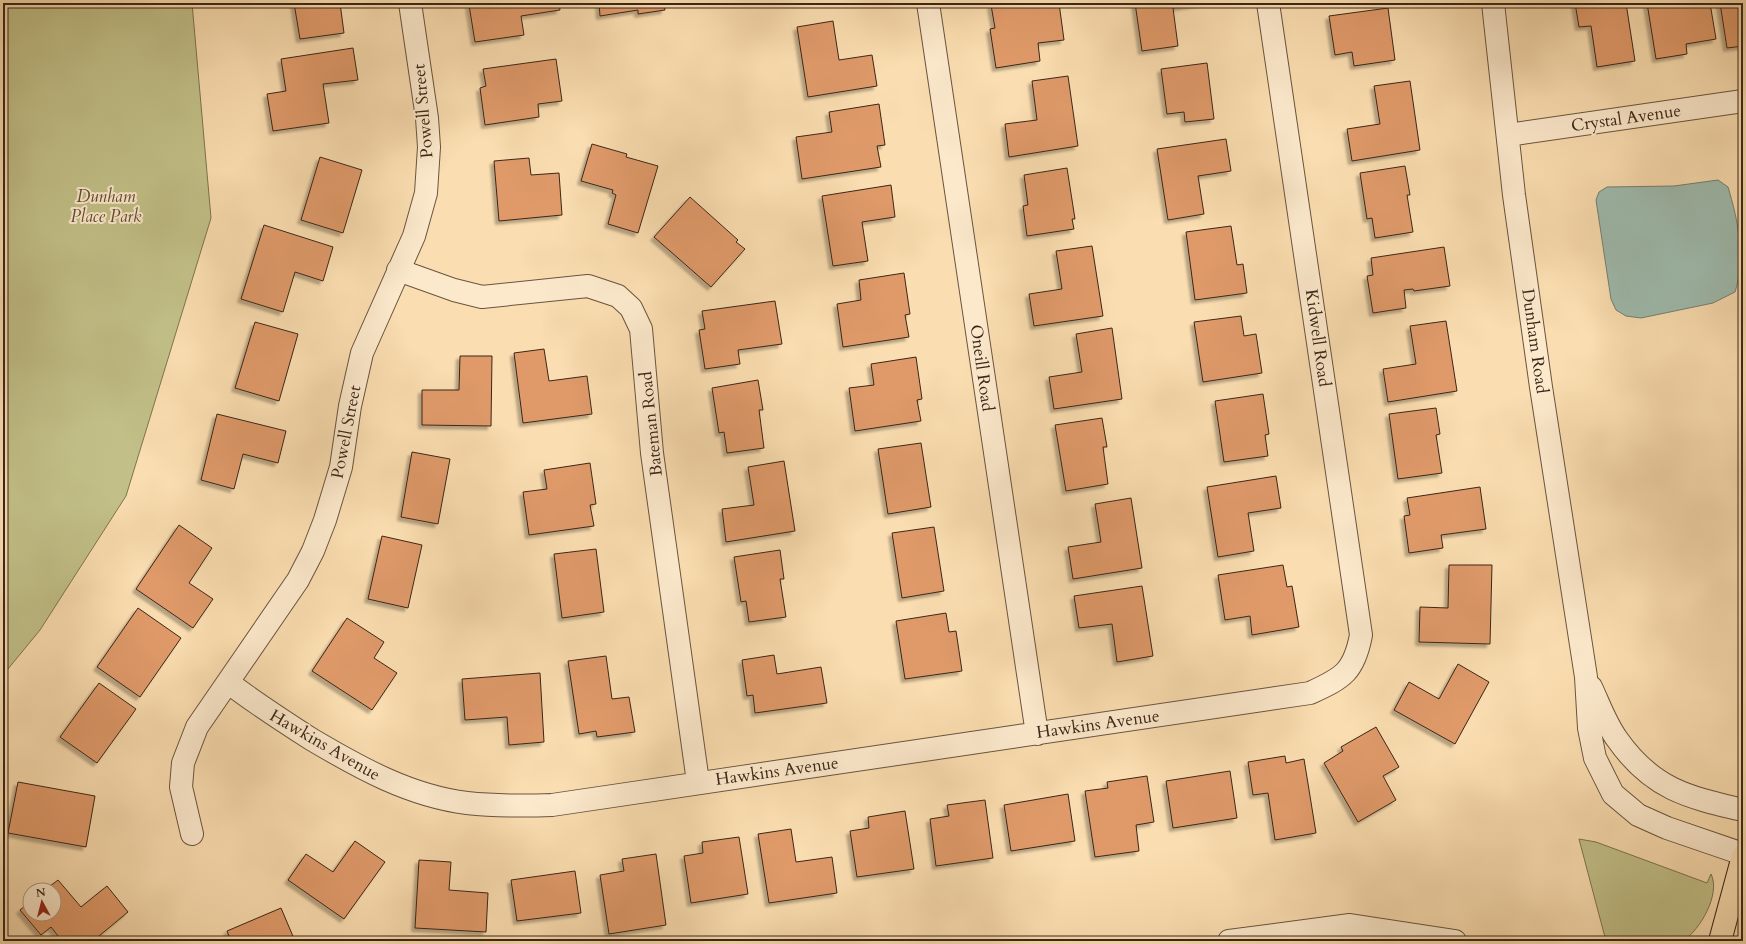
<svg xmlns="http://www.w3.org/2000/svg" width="1746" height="944" viewBox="0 0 1746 944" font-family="Cardo,serif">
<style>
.green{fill:#c2c088;stroke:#7e7350}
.water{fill:#9ebbae;stroke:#767f72}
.building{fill:#e09a6b;stroke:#3a2618;filter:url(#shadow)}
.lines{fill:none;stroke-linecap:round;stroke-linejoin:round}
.minor-casing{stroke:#6a543e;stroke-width:24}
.major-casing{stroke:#3a2618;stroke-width:24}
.minor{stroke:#fce9cc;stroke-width:22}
.major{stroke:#faddb0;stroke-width:22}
.labels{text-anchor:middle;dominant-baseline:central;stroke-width:4;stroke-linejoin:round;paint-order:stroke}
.street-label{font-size:17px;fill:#3a2618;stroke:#fce9cc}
.park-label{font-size:17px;font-style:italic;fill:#5c4c34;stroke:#fce9cc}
</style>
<defs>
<filter id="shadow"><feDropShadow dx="-3.5" dy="3.5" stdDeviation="1" flood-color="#0004"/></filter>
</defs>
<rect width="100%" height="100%" fill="#faddb0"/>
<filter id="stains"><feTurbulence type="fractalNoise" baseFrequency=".005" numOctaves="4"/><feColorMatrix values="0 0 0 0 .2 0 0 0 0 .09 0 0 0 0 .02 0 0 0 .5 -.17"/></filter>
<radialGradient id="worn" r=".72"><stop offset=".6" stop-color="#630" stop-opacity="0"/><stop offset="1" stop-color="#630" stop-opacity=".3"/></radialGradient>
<path class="green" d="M3 3H192L211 218 126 496 40 630 3 675Z
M1579 839 1596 842 1707 883 1711 874C1721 894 1700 930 1683 941H1606Z"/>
<path class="water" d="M1718 180 1728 187C1738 220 1746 258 1735 292L1713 303 1641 318 1626 316 1616 310 1611 299 1596 200 1599 192 1607 187 1674 186Z"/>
<path class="building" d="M294 3H340L344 33 300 39Z
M478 3H559L560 10 521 16 524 35 475 42 469 5Z
M599 3H664L665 10 638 14V10L600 16Z
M1006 3H1059L1064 40 1038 43 1040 61 996 68 990 29 995 28 991 5Z
M1135 3H1203L1173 8 1178 46 1142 51Z
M1575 3H1626L1635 61 1597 67 1591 26 1579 27Z
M1647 3H1710L1716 39 1686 44 1687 54 1656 59Z
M1720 3H1743V46L1727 48Z
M1388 8 1395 60 1354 66 1352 52 1335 55 1329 16Z
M833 21 839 60 872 55 877 86 808 97 797 27Z
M353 48 358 80 323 84 329 123 273 131 267 94 286 91 281 59Z
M556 59 562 101 538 104 539 117 485 125 480 88 486 86 483 69Z
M1207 63 1214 119 1185 122 1184 112 1167 114 1161 69Z
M1068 76 1078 146 1009 157 1005 124 1037 120 1032 81Z
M1410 81 1420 150 1352 161 1347 129 1380 124 1374 86Z
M879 104 885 145 877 146 881 167 802 179 796 137 832 132 829 112Z
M1226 139 1231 171 1198 176 1204 214 1168 220 1157 149Z
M592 144 627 154 626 157 658 166 638 233 608 224 616 195 612 193 613 190 581 181Z
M320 157 362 170 343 233 301 220Z
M529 158 531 175 559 173 562 215 499 221 494 161Z
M1405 166 1410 195H1407L1413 232 1375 238 1372 218 1367 219 1360 173Z
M1067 168 1075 219H1072L1074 229 1027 236 1023 206 1028 205 1024 175Z
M891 185 895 217 862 222 868 261 833 266 822 196Z
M690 197 738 240 736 242 745 249 711 287 654 237Z
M264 225 333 247 323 281 295 272 283 312 241 299Z
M1231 226 1237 265 1243 264 1247 293 1195 300 1186 232Z
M1092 246 1103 316 1034 326 1029 294 1062 289 1056 251Z
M1444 247 1450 286 1414 291 1413 289 1404 290 1406 308 1373 313 1367 276 1373 275 1371 258Z
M904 273 910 314 905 315 909 337 843 347 837 304 861 300 859 280Z
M775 301 782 344 738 350 740 364 705 369 699 330 705 329 702 311Z
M1241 316 1244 336 1256 334 1262 373 1203 382 1194 322Z
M1446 321 1457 391 1388 402 1383 369 1416 364 1410 326Z
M255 322 298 334 279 401 235 388Z
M1112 328 1122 399 1054 409 1049 377 1082 372 1076 334Z
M544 349 549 381 587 376 592 414 523 423 514 353Z
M460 356H492L491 426 422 425V390H459Z
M916 357 922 399 917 400 921 421 855 431 849 388 874 385 871 364Z
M758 380 763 410H759L764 448 727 453 724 432 719 433 712 388Z
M1263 394 1269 434 1265 435 1268 456 1224 462 1215 401Z
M1436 408 1440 434 1436 435 1442 473 1398 479 1389 414Z
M217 414 286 431 278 463 243 454 234 489 201 480Z
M1102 418 1107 447H1103L1108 484 1066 491 1055 425Z
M921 443 931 507 888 514 878 449Z
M412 452 450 459 438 524 401 517Z
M784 461 795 531 726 542 722 509 754 505 748 467Z
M590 463 596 504 590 505 594 526 529 535 523 492 547 489 544 470Z
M1276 476 1281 508 1248 513 1254 551 1218 557 1207 487Z
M1480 487 1486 529 1441 535 1443 548 1409 553 1404 516 1410 515 1407 498Z
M1131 498 1142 568 1073 579 1068 547 1101 542 1095 504Z
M179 525 212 548 189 583 213 599 193 628 136 589Z
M934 527 944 591 902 598 892 533Z
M382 536 422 545 408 608 368 599Z
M596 549 604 612 562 618 554 554Z
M780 550 784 579H780L786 617 749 622 746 601 741 602 734 557Z
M1283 565 1287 587 1292 586 1299 627 1252 635 1250 616 1225 620 1218 575Z
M1449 565H1492L1490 644 1419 642 1420 607 1448 608Z
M1142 586 1153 656 1117 662 1112 624 1079 628 1074 596Z
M138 608 181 638 140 697 97 667Z
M946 613 949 632 956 631 962 671 905 679 896 621Z
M347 618 384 642 374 658 397 673 372 710 312 671Z
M774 655 777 674 821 667 827 703 755 713 753 695 747 696 742 660Z
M606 656 612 699 629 697 635 732 597 737 596 731 579 734 568 661Z
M1458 664 1489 682 1455 744 1394 710 1409 682 1439 699Z
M540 673 544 742 509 745 507 717 465 720 462 679Z
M99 683 136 709 97 763 60 737Z
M1376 727 1399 767 1383 776 1396 800 1358 822 1324 763 1343 751 1341 747Z
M1285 756 1286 763 1304 759 1316 833 1275 840 1268 793 1253 795 1248 762Z
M1230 771 1237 818 1173 828 1166 781Z
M1147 776 1154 822 1136 825 1139 851 1095 857 1085 791 1108 788 1107 782Z
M18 782 95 796 86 847 8 833Z
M1068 794 1075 841 1011 851 1004 805Z
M985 800 993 858 936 866 930 819 949 816 947 805Z
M905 811 914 869 857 877 850 831 869 828 868 817Z
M791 829 796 862 832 857 837 893 769 903 758 834Z
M739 837 748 894 691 903 684 856 703 853 702 842Z
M355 841 385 862 344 919 288 880 306 854 333 872Z
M656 854 666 925 609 934 600 875 624 871 622 859Z
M419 860 451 862 449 890 488 893 486 932 415 928Z
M575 871 581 913 517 921 511 880Z
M58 880 81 907 107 886 128 912 93 941H62L51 927 41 935 20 910 30 902V914H54V890H45Z
M281 908 295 941H231L227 931Z
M169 937 170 941H141Z"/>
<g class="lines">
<defs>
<path id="minor" d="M928 3 1037 734
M1493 3 1514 195 1541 387 1586 677 1589 728 1595 758 1613 794 1638 815 1667 828 1743 854
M1508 135 1743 101
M398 270 454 290 482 297 588 286 618 296 631 308 641 329 652 453 698 782
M229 683C255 703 283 721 311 739 360 768 410 796 467 803 495 806 523 806 552 805L1310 693C1343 678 1354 672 1361 635L1268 3
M1591 687C1599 704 1606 724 1617 739 1652 789 1687 797 1743 810
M192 834 181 787 183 763 197 727 298 580 313 551 325 520 341 467 350 406 362 353 414 236 426 193 429 147 427 118 410 3
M1229 941 1350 925 1455 941"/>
<path id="major" d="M1720 941 1743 856"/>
</defs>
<use href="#minor" class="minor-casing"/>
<use href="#major" class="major-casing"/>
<use href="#minor" class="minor"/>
<use href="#major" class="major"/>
</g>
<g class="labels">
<g class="street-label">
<text transform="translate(423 111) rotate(-95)">Powell Street</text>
<text transform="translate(1626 118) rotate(-8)">Crystal Avenue</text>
<text transform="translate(1318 338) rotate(82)">Kidwell Road</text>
<text transform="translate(1535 341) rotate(82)">Dunham Road</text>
<text transform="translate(982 368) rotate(82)">Oneill Road</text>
<text transform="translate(651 424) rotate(-96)">Bateman Road</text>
<text transform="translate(346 432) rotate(-79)">Powell Street</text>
<text transform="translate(1098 724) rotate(-8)">Hawkins Avenue</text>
<text transform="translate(325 745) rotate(30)">Hawkins Avenue</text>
<text transform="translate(777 771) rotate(-8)">Hawkins Avenue</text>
</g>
<g class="park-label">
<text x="106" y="196">Dunham<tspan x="106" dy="20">Place Park</tspan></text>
</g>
</g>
<rect width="1746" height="944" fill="none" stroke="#faddb0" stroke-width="16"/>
<rect x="4" y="4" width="1738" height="936" fill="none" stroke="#3a2618" stroke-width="2"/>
<rect x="8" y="8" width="1730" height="928" fill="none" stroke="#3a2618"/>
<g transform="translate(42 902) rotate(353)"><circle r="19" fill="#fce9cc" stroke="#ae9b84"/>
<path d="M0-3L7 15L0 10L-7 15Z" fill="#8f2418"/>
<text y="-6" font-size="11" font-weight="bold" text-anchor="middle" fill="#3a2618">N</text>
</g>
<rect width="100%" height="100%" filter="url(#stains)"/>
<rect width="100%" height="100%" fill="url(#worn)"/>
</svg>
